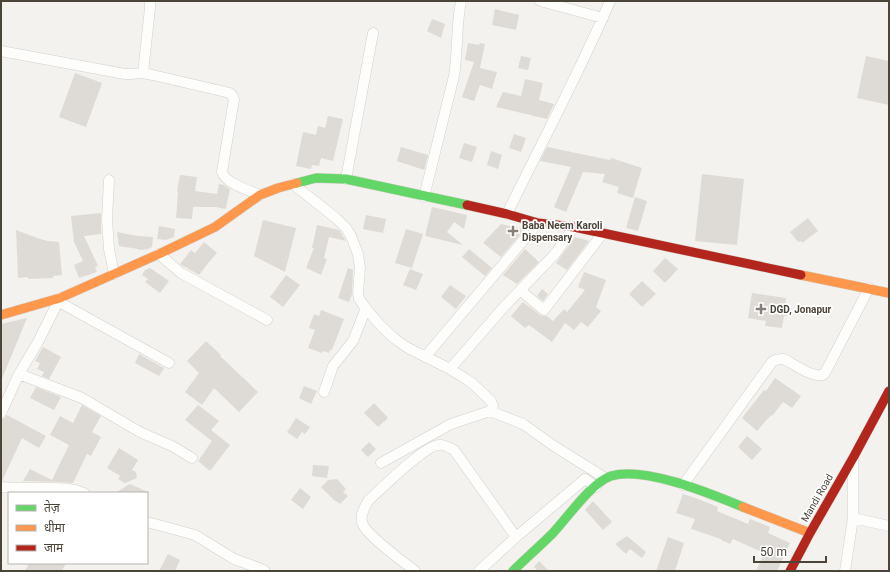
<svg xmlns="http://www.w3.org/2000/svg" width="890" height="572" viewBox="0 0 890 572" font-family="Roboto,'Noto Sans Devanagari',sans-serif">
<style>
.building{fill:#dedbd6}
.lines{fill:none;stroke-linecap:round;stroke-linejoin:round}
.street-casing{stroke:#d2d0cb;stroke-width:11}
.fast-casing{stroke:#d3cfc5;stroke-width:10}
.slow-casing{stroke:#d3cfc5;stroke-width:10}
.jam-casing{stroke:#d3cfc5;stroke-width:10}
.street{stroke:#fdfdfc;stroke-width:10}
.fast{stroke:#63d668;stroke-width:9}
.slow{stroke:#ff974d;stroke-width:9}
.jam{stroke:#b3261e;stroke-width:9}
.poi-dot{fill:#868178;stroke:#fff;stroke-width:1.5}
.labels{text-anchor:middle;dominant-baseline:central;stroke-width:3.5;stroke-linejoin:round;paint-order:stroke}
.poi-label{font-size:10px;font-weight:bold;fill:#4b4439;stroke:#fff;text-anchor:start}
.street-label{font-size:10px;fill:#4b4439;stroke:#fff}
</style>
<rect width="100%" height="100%" fill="#f4f2ee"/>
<path class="building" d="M495 9 519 15 516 30 492 25Z
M432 19 445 24 441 38 427 31Z
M468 43 479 45 480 43 485 44 480 68 497 72 492 89 480 85 474 101 462 97 474 62 465 60Z
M521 56 531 58 528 70 518 68Z
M866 56 889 61V105L857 98Z
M75 73 102 83 86 127 59 117Z
M525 79 543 83 539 100 554 104 547 119 496 107 503 92 521 96Z
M328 116 343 119 333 161 321 158 319 166 312 165 311 169 296 166 303 132 316 135 318 126 325 128Z
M514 134 526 138 521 152 509 148Z
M464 143 477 147 472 162 459 158Z
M401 147 428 155 424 170 397 161Z
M547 147 610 160 611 158 642 168 633 198 617 193 619 187 602 182 605 174 583 172 566 212 554 207 571 167 540 161Z
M491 151 502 155 498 169 487 165Z
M702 174 744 179 737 245 695 241Z
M180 175 197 177 195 191 217 194 219 184 224 185 230 189 226 208 225 209 216 207H193L192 219 176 218 178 192 177 191Z
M635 197 647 201 638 231 626 228Z
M432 207 467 215 464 229 454 222 447 232 463 245 425 236Z
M101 213V234L84 236 98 266 95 267 97 272 79 278 74 265 83 261 74 242 71 216Z
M366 215 386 219 383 233 363 229Z
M808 218 818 231 802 243 801 241 798 242 790 232Z
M263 220 296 228 285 272 254 256Z
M501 224 525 229 501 257 483 243Z
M317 225 339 230 346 241 329 237 324 258 327 259 321 275 306 268 314 248H312Z
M159 226 175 229 174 237 166 240 157 239Z
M406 229 423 234 412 268 395 263Z
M16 230 40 239 48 241 59 242 62 275 53 276V278L28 279V277L18 278Z
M117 232 138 236 153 237 152 247 148 249 139 250 138 249 119 246Z
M575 237 589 241 567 270 556 263Z
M204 242 217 253 209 262 199 275 180 264 191 250 195 253Z
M469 249 492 268 485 276 462 257Z
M525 249 539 262 517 284 503 275Z
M665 258 678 269 665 283 653 271Z
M150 268 169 281 160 293 145 282 148 279 142 275 145 270Z
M348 268 353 270 352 294 349 302 338 298Z
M410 269 423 274 416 290 403 285Z
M584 272 606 280 596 307 601 311 588 327 581 322 574 330 565 323 552 342 529 325 525 328 511 316 523 302 540 315 543 316H547L553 321 564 309 567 312 585 290 578 287Z
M286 275 300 285 283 307 270 297Z
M642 281 656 294 642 307 629 294Z
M450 285 466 296 456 309 441 297Z
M542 289 548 294 543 301 537 296Z
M752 293 786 298 785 308 788 309 787 316H784L782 328 765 326 766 321 748 318Z
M321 310 344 319 332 350 331 349 329 353 323 351 322 353 308 348 315 330 309 328 314 314 319 316Z
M27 318 1 381V324Z
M206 341 221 355 220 356 258 392 239 412 214 388 202 405 185 392 199 373 187 361Z
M43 347 61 357 49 379 42 376 44 372 37 369 40 363 35 361Z
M139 354 164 368 159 376 135 363Z
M775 378 801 396 792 408 783 402 772 416 771 415 757 431 742 418 764 390 766 391Z
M304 386 317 391 311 404 299 398Z
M36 387 61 397 54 410 30 398Z
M374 403 388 418 378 427 364 413Z
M82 405 101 416 92 432 101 437 91 456 87 454 73 483 59 482 23 481 30 469 52 480 69 445 50 435 60 416 73 423Z
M198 405 219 421 211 430 230 445 210 471 198 461 212 441 185 420Z
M7 415 46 436 39 448 22 438 2 481H1V419L5 418Z
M296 418 310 427 305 434 302 432 297 439 287 432Z
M747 436 762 449 752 460 738 447Z
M369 442 376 449 368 457 361 450Z
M119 448 138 460 132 470 136 472 137 478 125 483 118 479 120 476 107 468Z
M313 465 329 466 327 478 312 476Z
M337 479 346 489 343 492 348 496 340 504 336 501H335L321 487 328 480Z
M130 484 150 493H115Z
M300 488 311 497 303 509 291 500Z
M683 494 698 499 718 507 717 511 748 524 750 519 770 527 768 533 790 543 777 571H756L764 553 733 539 730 544 721 540V539L691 529 695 519 676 513Z
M593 501 612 522 603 530 585 510Z
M627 536 646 552 642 558 630 549 626 554 615 544Z
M668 537 684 543 675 571H656Z
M168 554 180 560 175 571H159Z
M539 561 549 571H538L534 567Z
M29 563H66L62 571H25Z"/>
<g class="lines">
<defs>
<path id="street" d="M150 1V8L143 73 153 75 230 93 233 97 234 99 222 172C226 184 249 190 260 195
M540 1 603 18
M1 51 125 74H130L143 73
M346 179 373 33
M109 180 107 219 109 249 114 274
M293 184 337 219 346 228 351 236 358 254 360 268 358 293 359 299 368 311 381 326 395 339 408 348 450 369 466 379 472 383 491 401 493 406 490 411
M424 197 454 76C458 51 456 26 461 1
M507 214C541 143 579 74 610 1
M159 254 181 273 267 320
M520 290 544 310 603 233
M59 302 169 363
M425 357 538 223
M450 369 503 308 555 254 574 227
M19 374 82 398 133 428 142 433 172 446 192 458
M324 392 333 366 353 341 366 308
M1 413 19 374 38 342 60 298
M381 463 451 424 490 411 523 424 554 446 605 478
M683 485 772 362C776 359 779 359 784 359 795 365 811 377 823 375L826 371 869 288
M1 487C15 488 29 488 43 488 57 488 70 487 84 493
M853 518 889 526
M147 522 195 535 234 559 259 568 265 571
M415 571C404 562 364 534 362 522 360 514 365 507 368 501 380 490 425 445 439 445 444 444 450 448 454 450L516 537
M479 571 516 537 585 479 596 487
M845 571 853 518V460"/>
<path id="fast" d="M297 183 316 178 346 179 467 205
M513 571C526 558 540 546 553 533 567 518 592 482 611 476 645 466 711 494 743 507"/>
<path id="slow" d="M801 275 889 293
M1 315 60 298 159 254 215 227 260 195 278 188 297 183
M743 507 810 533"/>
<path id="jam" d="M467 205 507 214 538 223 574 227 801 275
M790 571 810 533 853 458 889 391"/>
</defs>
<use href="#street" class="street-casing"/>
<use href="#fast" class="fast-casing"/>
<use href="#slow" class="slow-casing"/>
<use href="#jam" class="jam-casing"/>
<use href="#street" class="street"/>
<use href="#fast" class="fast"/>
<use href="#slow" class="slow"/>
<use href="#jam" class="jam"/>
</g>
<g class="poi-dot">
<path d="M511 225h4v4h4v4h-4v4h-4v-4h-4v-4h4z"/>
<path d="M759 303h4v4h4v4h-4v4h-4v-4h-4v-4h4z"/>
</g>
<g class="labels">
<g class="poi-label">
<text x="522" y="225">Baba Neem Karoli<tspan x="522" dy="12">Dispensary</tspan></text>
<text x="770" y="309">DGD, Jonapur</text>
</g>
<g class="street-label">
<text transform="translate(817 498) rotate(-60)">Mandi Road</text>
</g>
</g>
<rect width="890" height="572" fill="none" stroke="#4b4439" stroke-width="4"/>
<rect x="8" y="492" width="140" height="72" fill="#ffffff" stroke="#b7b4b0"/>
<rect x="16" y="505" width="20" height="6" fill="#63d668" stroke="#b7b4b0"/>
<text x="44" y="512" font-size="12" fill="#4b4439">तेज़</text>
<rect x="16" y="525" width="20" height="6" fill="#ff974d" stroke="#b7b4b0"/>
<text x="44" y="532" font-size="12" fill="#4b4439">धीमा</text>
<rect x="16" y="545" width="20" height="6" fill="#b3261e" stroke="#b7b4b0"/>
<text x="44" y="552" font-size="12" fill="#4b4439">जाम</text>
<path d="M754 556v6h72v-6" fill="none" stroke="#4b4439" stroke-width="2"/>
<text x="760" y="556" font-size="12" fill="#4b4439" stroke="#ffffff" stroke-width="3" paint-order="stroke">50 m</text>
</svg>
